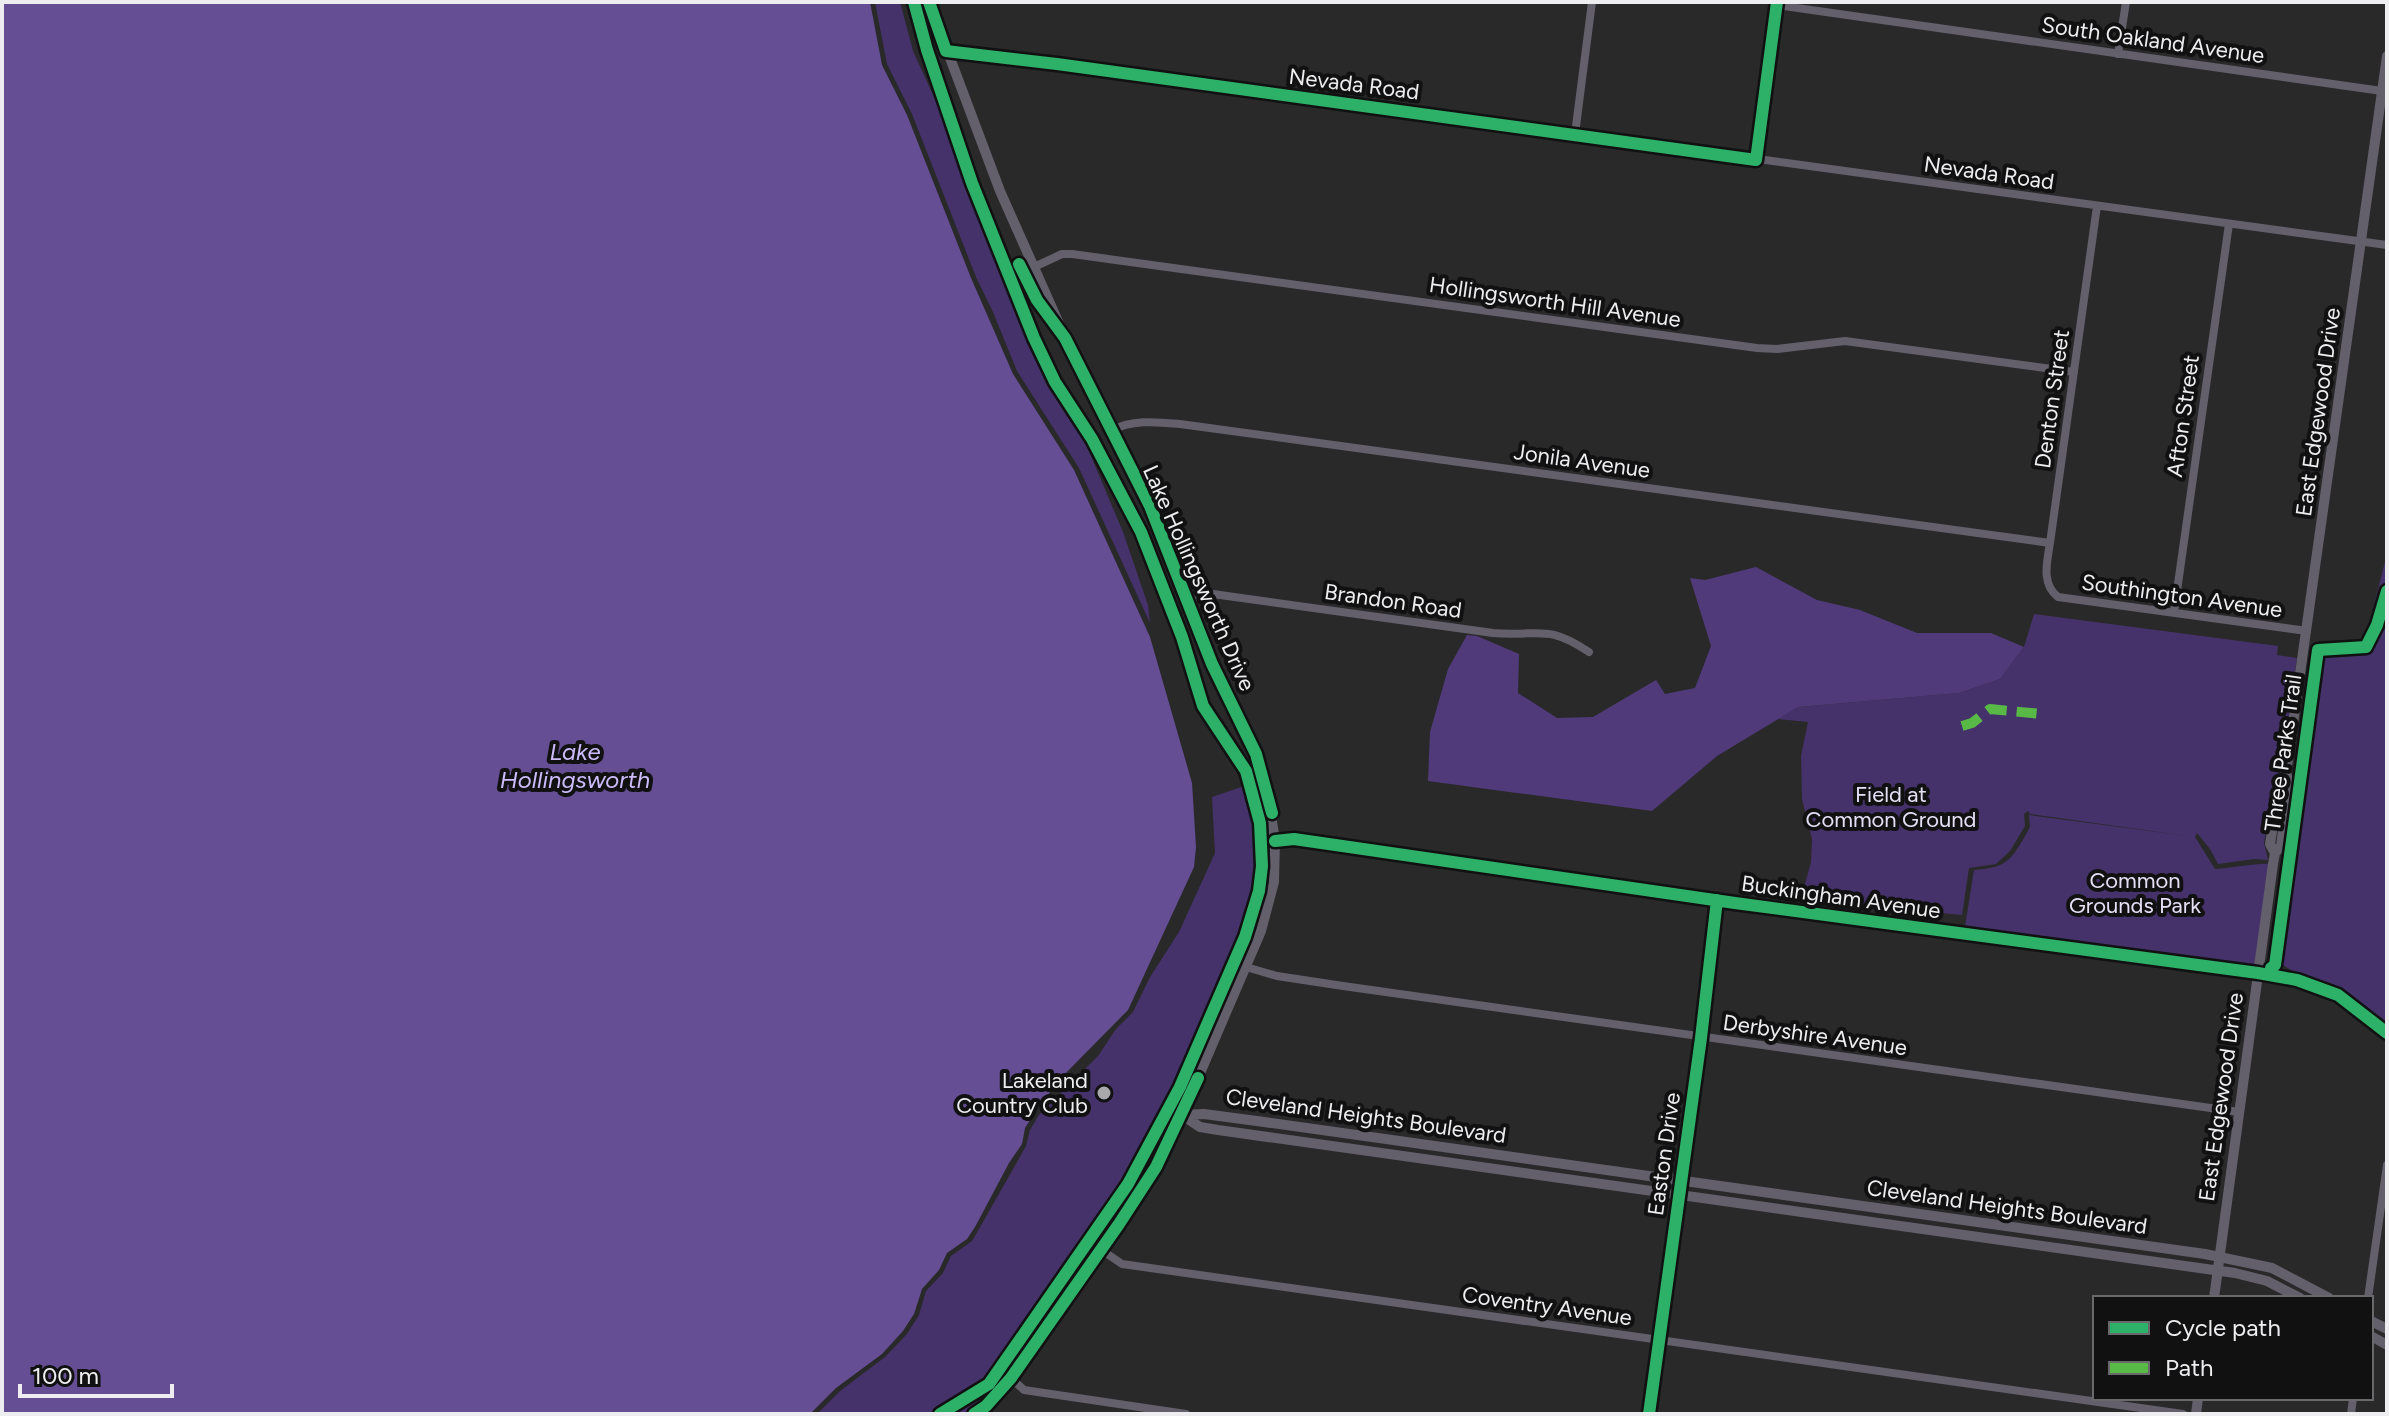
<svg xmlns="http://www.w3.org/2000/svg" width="2389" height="1416" viewBox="0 0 2389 1416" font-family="Figtree,sans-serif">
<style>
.green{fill:#46326a}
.forest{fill:#513a7a}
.water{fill:#654e93}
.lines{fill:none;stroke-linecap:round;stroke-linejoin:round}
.minor{stroke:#635f6b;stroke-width:8}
.tertiary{stroke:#635f6b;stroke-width:10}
.quiet{stroke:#58b947;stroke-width:10;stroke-dasharray:20 10;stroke-linecap:butt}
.cycleway-casing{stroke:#111112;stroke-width:17}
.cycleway{stroke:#2db169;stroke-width:12}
.poi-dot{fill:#a9a8ab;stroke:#111112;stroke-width:3}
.labels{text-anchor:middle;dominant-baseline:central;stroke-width:8;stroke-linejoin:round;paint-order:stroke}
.street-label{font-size:22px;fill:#eeedf0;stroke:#111112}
.park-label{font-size:22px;fill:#e6e0f6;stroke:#111112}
.poi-label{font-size:22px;fill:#eeedf0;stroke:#111112;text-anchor:end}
.water-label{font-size:24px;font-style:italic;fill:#cdbcfb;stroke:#111112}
</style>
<rect width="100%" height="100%" fill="#29292a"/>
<path class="green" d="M875 2H900L913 51 971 178 1034 341 1085 442 1123 532 1148 605 1150 623 1079 468 1017 371 993 312 976 277 912 114 887 64Z
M2387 554V1024L2279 963 2322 644 2363 648Z
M2034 614 2278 646 2277 655 2297 658 2281 769 2274 780 2264 843 2268 860 2254 859 2218 864 2210 849 2197 833 2195 837 2030 814 2028 811 2024 814 2025 826 2010 851 1996 864 1969 868 1962 915 1801 899 1811 862 1812 839 1802 799 1801 756 1808 722 1777 719 1798 707 1959 693 2000 679 2024 647Z
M1259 781 1266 813 1270 860 1268 881 1256 929 1178 1110 1151 1164 1007 1374 982 1402 964 1414H817L840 1391 885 1357 907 1334 919 1315 926 1291 943 1273 951 1256 972 1241 979 1229 1026 1146 1030 1130 1039 1115 1098 1056 1116 1029 1133 1012 1150 977 1179 932 1215 853 1212 797Z
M2029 815 2195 837 2215 869C2235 868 2253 863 2273 864L2258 973 1964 933 1974 870C2010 868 2013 857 2030 827Z"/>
<path class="forest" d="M1756 567 1817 600 1860 610 1917 633H1991L2024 647 2000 679 1959 693 1798 707 1717 756 1652 811 1428 781 1430 732 1448 669 1467 635 1477 636 1519 654 1518 693 1557 718 1593 717 1656 680 1665 694 1695 688 1711 646 1690 578 1705 580Z"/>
<path class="water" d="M2 2H870L882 65 907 115 971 278 1013 374 1074 470 1150 637 1192 783 1196 847 1194 867 1128 1010 1060 1079 1037 1109 1025 1128 1022 1144 1009 1163 975 1227 967 1239 947 1253 939 1270 922 1289 914 1314 903 1331 882 1354 836 1388 810 1414H2Z"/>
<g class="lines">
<path class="minor" d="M1776 5 2382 91
M946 51 1575 134 2387 245
M2118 54 2126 2
M1575 134 1592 2
M1756 160 1777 3
M2097 206 2050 543C2047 562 2041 584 2058 597L2307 631
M1034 267 1062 254H1072L1757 348 1777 349 1845 341 2074 372
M1111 431C1131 419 1158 422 1180 424L2050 543
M1187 599 1213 594 1493 633C1539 637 1546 623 1589 652
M2174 612 2229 224
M1275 841 1294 839 1735 903 2258 973 2297 980 2338 995 2387 1033
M1246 967 1277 976 1343 986 2239 1112
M1100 1249 1122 1264 2183 1414
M2368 1298 2387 1165
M1011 1378 1024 1390 1186 1414
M1649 1414 1701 1038 1717 900
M2351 1414 2353 1398"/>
<path class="tertiary" d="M929 2 1000 191 1073 355 1150 506 1212 664 1256 754 1266 783 1275 841 1274 882 1261 931 1182 1115 1156 1167 1011 1378 986 1406 974 1414
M2275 853 2270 844 2280 781 2286 773
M1182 1115 1204 1114 1257 1121 2205 1254 2272 1268 2329 1298
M1182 1115 1200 1127 1218 1130 2235 1273 2267 1281 2300 1298
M2214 1298 2273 864 2275 853 2281 846 2289 783 2286 773 2387 56
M2371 1321 2387 1329
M2371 1336 2387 1345
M2196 1414 2198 1398"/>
<path class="quiet" d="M1962 726 1972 723 1990 709 2041 714"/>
<defs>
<path id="cycleway" d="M914 2 927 50 972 183 1034 338 1055 382 1092 439 1141 532 1182 637 1203 706 1246 771 1260 823 1262 866 1259 891 1245 937 1180 1087 1128 1184 989 1384 940 1414
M929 2 946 51 1057 64 1756 160 1777 2
M1019 264 1037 300 1065 338 1150 506 1212 664 1256 754 1272 813
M1275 841 1294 839 1735 903 2258 973 2297 980 2338 995 2387 1033
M2271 968 2275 965 2318 650 2366 647 2377 625 2387 591
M974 1414 986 1406 1011 1378 1119 1224 1156 1167 1198 1078
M1649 1414 1701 1038 1717 900"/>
</defs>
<use href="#cycleway" class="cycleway-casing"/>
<use href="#cycleway" class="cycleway"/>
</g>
<circle class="poi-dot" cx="1104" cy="1093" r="8"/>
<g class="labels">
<g class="street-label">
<text transform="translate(2153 40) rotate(8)">South Oakland Avenue</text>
<text transform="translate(1354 84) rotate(7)">Nevada Road</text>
<text transform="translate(1989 173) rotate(8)">Nevada Road</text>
<text transform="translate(1555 302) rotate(8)">Hollingsworth Hill Avenue</text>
<text transform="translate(2052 399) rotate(-82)">Denton Street</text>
<text transform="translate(2318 412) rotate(-82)">East Edgewood Drive</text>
<text transform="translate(2183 416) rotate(-82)">Afton Street</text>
<text transform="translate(1582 461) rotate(8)">Jonila Avenue</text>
<text transform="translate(1199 578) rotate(66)">Lake Hollingsworth Drive</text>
<text transform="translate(2182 596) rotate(8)">Southington Avenue</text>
<text transform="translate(1393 601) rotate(8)">Brandon Road</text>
<text transform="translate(2283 753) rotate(-82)">Three Parks Trail</text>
<text transform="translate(1841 897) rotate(8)">Buckingham Avenue</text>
<text transform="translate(1815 1035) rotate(8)">Derbyshire Avenue</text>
<text transform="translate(2221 1097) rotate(-82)">East Edgewood Drive</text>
<text transform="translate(1366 1116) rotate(8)">Cleveland Heights Boulevard</text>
<text transform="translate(1664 1154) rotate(-82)">Easton Drive</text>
<text transform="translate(2007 1207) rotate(8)">Cleveland Heights Boulevard</text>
<text transform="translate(1547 1306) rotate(8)">Coventry Avenue</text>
</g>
<g class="park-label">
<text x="1891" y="794">Field at<tspan x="1891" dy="25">Common Ground</tspan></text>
<text x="2135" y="880">Common<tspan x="2135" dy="25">Grounds Park</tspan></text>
</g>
<g class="poi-label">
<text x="1088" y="1080">Lakeland<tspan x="1088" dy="25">Country Club</tspan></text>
</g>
<g class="water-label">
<text x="575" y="751">Lake<tspan x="575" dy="28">Hollingsworth</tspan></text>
</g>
</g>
<rect width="2389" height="1416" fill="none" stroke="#eeedf0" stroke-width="8"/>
<rect x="2093" y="1296" width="280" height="104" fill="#111112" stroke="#69696b" stroke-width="2"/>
<rect x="2109" y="1322" width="40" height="12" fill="#2db169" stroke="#69696b" stroke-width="2"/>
<text x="2165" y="1336" font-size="24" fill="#eeedf0">Cycle path</text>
<rect x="2109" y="1362" width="40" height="12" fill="#58b947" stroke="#69696b" stroke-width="2"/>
<text x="2165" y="1376" font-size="24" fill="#eeedf0">Path</text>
<path d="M20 1384v12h152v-12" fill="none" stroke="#eeedf0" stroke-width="4"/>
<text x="32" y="1384" font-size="24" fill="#eeedf0" stroke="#111112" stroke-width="6" paint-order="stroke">100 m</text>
</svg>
